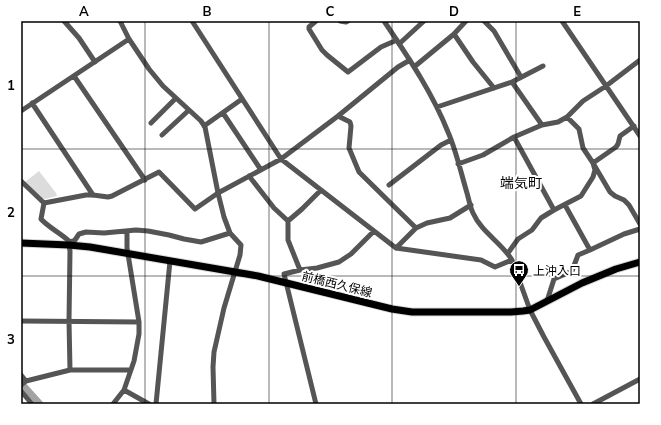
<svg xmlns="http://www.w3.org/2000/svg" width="661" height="425" viewBox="0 0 661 425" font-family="Mulish,'Noto Sans JP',sans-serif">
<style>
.green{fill:#dcdcdc}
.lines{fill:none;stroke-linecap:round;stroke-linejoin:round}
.river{stroke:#a3a3a3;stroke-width:7}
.major-casing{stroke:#dbdbdb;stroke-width:9}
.minor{stroke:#555;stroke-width:5}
.major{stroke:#000;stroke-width:7}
.grid{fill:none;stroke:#000;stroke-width:1;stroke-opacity:0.55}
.labels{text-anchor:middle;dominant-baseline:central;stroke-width:4;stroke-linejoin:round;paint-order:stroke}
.poi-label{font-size:12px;fill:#000;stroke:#fff;text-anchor:start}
.street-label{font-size:12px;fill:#000;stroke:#fff}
.quarter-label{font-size:14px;fill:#000;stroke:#fff}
.neatline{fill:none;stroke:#000;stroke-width:1.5}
.grid-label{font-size:13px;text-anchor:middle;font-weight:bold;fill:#000}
</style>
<rect width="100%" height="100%" fill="#fff"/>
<path class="green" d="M39 171 56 193 57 196 45 199 41 198 25 182Z"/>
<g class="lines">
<path class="river" d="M21 383 40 404"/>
<defs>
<path id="major" d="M21 243 69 245 90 247 258 276 392 309 412 312H511L523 311 530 310 582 283 616 269 640 262"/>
</defs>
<use href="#major" class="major-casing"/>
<path class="minor" d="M64 21 79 38 95 62
M120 21 129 39 149 69 163 86 201 121 205 127 218 193 224 217 230 233 241 245 240 255 224 308 214 352 213 367 214 404
M192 21 281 159 321 190 396 248 481 260 495 267 512 260
M316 21 309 27V29L322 50 327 55 348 72 381 47 397 40
M340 21 346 22 348 21
M384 21C408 57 432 92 448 132 456 150 461 173 467 193 469 200 470 207 473 213 482 233 501 242 512 260L530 310 544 337 581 404
M484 21 494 31 521 77
M562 21 640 136
M454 34 473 62 494 88
M399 44 424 21
M414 67 454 34 466 21
M74 76 145 180
M512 82 543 66
M32 103 93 195
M437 107 512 82 542 125
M21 111 129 39
M223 113 261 170
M338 116 350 122 351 126 349 148 359 172 416 228
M151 123 176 98
M204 126 242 99
M634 126 620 136 618 144 616 147 593 163 610 192 615 196 624 200 629 205 640 224
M162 135 189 110
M514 137 554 210
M458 164 483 155 514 137 542 125 558 122 567 117 583 101 606 86 640 60
M249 176 274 208 288 221 302 209 321 190
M21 181 44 203 86 195H93L108 197 112 196 159 172 195 209 218 193 281 159 338 116 398 67 410 60
M389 185 441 145 451 140
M44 203 41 219C49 228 61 233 70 242
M565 205 590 250 624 234 640 229
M288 221V240L300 270
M396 248 416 228 427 223 450 218 471 205
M508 253 518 239 532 230 541 218 554 210 581 196 593 177 595 170 593 163 583 148 579 129 567 117
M547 301 554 279 572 271 578 255 590 250
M21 321 139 322
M70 370 69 321 70 251 69 245 70 242 75 240 79 234 86 232 104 233 136 230 148 231 169 235 184 239 201 242 230 233
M21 375 26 381
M21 385 26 381 70 370H130
M124 390 149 404
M21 391 32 404
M113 404 124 390 134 361 139 334V322L127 248V231
M156 404 170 261
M316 404 284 274 300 270 317 268 339 262 351 254 374 231
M593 404 640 379"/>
<use href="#major" class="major"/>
</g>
<path class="grid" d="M145 21V404M269 21V404M392 21V404M516 21V404M21 149H640M21 276H640"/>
<defs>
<symbol id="bus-pin" viewBox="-11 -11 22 30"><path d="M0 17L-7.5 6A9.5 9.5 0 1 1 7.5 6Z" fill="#000" stroke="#fff"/><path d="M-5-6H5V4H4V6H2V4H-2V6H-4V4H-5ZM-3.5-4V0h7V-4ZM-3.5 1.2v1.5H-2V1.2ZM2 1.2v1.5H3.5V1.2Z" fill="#fff"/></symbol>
</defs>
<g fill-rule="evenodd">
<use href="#bus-pin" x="508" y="259" width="22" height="30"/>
</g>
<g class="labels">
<g class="poi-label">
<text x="533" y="270">上沖入口</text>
</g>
<g class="street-label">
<text transform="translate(337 284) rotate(14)">前橋西久保線</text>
</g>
<g class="quarter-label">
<text x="521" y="183">端気町</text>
</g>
</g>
<rect width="661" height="425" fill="none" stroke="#ffffff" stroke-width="44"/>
<rect x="22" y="22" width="617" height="381" class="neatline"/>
<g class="grid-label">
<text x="84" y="16">A</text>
<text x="207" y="16">B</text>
<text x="330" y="16">C</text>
<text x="454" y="16">D</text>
<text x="577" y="16">E</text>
<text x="11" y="90">1</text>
<text x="11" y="217">2</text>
<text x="11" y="344">3</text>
</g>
</svg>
